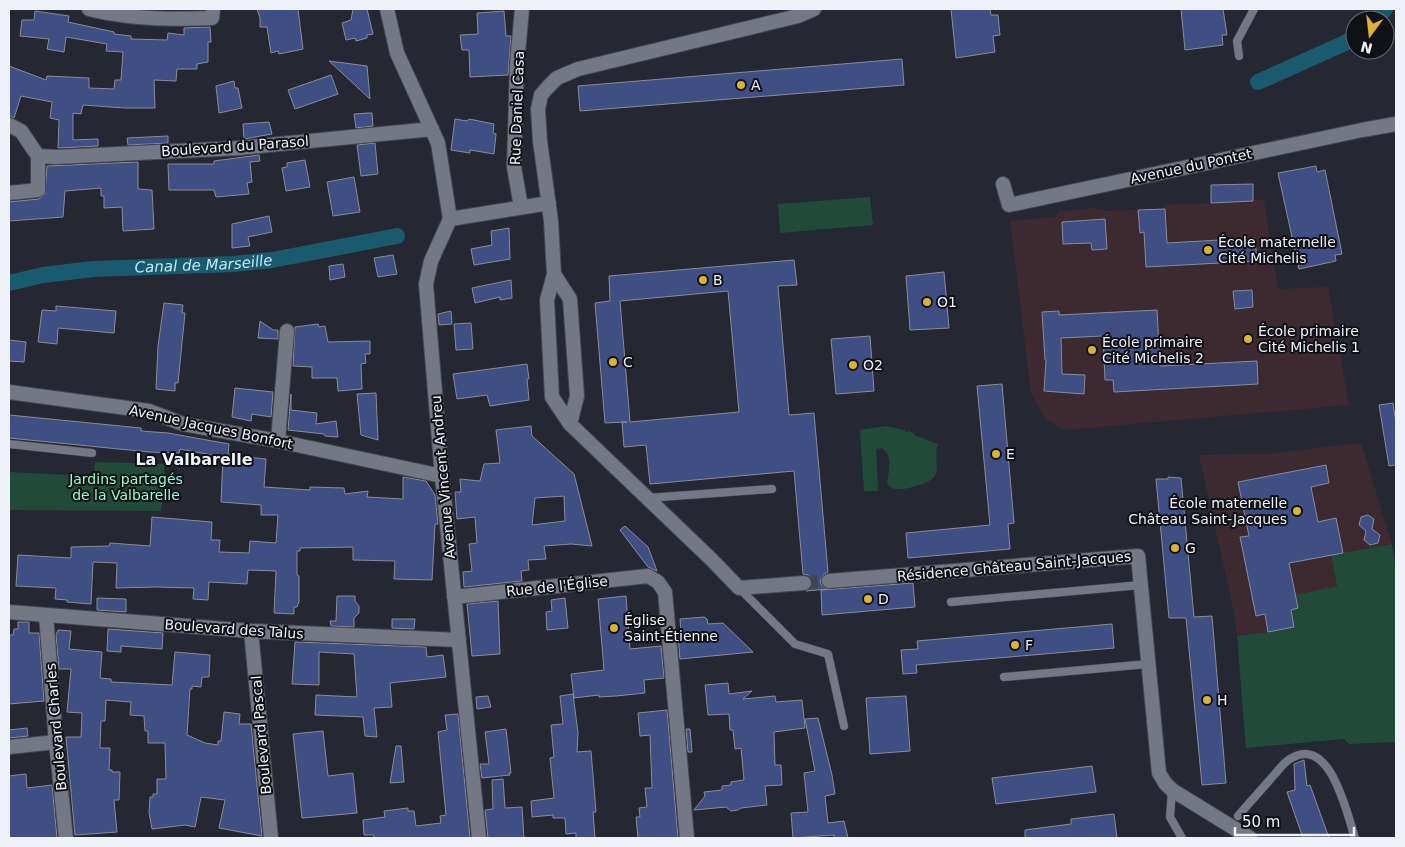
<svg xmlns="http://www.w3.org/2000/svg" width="1405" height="847" viewBox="0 0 1405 847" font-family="'DejaVu Sans',sans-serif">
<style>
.education{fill:#3d2a30}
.green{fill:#214a39}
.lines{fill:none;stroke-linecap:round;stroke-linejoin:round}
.canal{stroke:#1a5a6f;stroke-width:16}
.building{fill:#3f4e83;stroke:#888d99;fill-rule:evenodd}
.minor-tunnel{stroke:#434650;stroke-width:14;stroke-dasharray:14 7;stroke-linecap:butt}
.service-casing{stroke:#444750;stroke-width:9}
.minor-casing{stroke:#444750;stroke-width:16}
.service{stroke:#737884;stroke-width:8}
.minor{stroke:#737884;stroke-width:14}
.poi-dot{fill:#dab333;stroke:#0f1116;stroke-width:2}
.labels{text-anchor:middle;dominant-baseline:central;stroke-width:4;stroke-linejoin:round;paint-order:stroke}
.poi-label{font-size:14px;fill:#f0f2f9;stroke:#0f1116;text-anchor:start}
.street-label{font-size:14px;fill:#f0f2f9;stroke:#0f1116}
.park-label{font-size:14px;fill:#92fdce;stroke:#0f1116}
.water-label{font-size:15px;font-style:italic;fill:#bfe8f8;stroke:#0f1116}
.quarter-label{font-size:16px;font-weight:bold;fill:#f0f2f9;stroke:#0f1116}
</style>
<rect width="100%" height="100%" fill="#252832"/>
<path class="education" d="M1253 184V200H1264L1278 289 1328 287 1349 405 1064 430 1045 418 1031 393 1010 221 1055 217 1059 212 1090 208 1103 209 1104 211 1164 209V205L1211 203V185Z
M1361 443 1392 544 1331 555 1337 586 1299 608 1291 609 1268 632 1237 636 1234 612 1199 455 1267 454Z"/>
<path class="green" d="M870 197 873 225 780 233 778 204Z
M886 426 904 430 907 433 908 431 914 433V435L938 444C934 454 939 467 935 476 930 484 902 491 894 489 891 488 889 486 887 484 888 472 894 455 881 448L876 449 878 491H864L860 430Z
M95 462 165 464 161 511 9 510V472L94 476Z
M1392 544 1396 568V742L1349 744 1344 739 1246 748 1237 636 1268 632 1291 609 1298 608 1296 595 1337 586 1331 555Z"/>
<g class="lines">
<g class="canal">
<path d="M1376 20 1385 9"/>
<path d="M1258 82 1345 43 1355 37"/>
<path id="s1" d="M9 283 43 275 93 269 234 264 272 260 397 236"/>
</g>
</g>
<path class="building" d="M257 9H298L303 49 279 54 278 51 271 53 267 27H260V18Z
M353 9H367L373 34 367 35V38L356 41 355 38 346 40 342 23 351 20Z
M951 9H990L991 15H998L1000 35 993 36 995 52 956 58Z
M1181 9H1223L1227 35H1222L1223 45 1185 50Z
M35 11 69 16 68 22 114 32V34L131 36V39L167 40 168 33 184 35V28L210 27 211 42H208V62L197 64V69H177L176 81 154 80 155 108H124L83 105 81 114 73 113V140L98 139V146L58 148 59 120 50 118 52 102 21 96 14 118 9 116V66L46 80 47 76 89 78V88L114 89 115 80H121L123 52 106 51 107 44 66 37 64 52 47 49 49 39 20 36 22 20H34Z
M504 11 506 36H511L508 75 470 77 469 50H462L460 35 478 34 477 13Z
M902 59 904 85 580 111 578 86Z
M329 61 367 66 370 99Z
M331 75 338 94 295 109 288 90Z
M234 81 235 88H238L242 108 219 113 216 86Z
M368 113H372L373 126 356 128 354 114Z
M455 119 467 121 469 119 494 124 493 133 496 134 494 154 470 150V153L451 150Z
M269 122 272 134 244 139 243 124Z
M168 136V143L128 145 127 138Z
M375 143 378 174 361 176 357 145Z
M259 155 260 161 250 162 252 182 247 183 249 194 216 197 214 190H169L168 164H214V161Z
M305 160 310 187 286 191 282 168 287 167V163Z
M138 162V189L152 190 154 229 123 231 122 207 104 208V196H101V188L65 191 63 217 9 221V202L39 199 45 194 47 166Z
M1316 166 1317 172 1325 170 1342 254 1335 255 1336 261 1299 269 1278 173Z
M354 177 360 212 333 216 327 182Z
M1253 184V201L1211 203V185Z
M1165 209 1167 243 1255 238 1257 261 1146 267 1144 232 1140 233 1138 210Z
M269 216 272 232 248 237 250 246 232 248V224Z
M1105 219 1107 249 1092 250 1091 243 1063 244 1062 222Z
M509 228 510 259 474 265 471 249 492 245 491 231Z
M393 255 397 274 378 277 374 258Z
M794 260 797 285 778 286 789 415 814 413 828 572 824 574 820 581 822 586 828 589 806 591 812 587 813 582 808 575 803 574 794 471 650 484 646 445 624 447 622 422H627L605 423 595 303 610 301 609 276ZM728 291 739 412 630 422 620 301Z
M343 264 345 277 330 280 329 266Z
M944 272 949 328 910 330 906 276Z
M511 280 512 298 500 300V297L475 303 472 288Z
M1252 290 1253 307 1235 309 1233 291Z
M164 303 183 305 182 313H185L178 383H175V391L156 389 158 346Z
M56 306 116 311 114 333 58 328 57 344 38 342 42 310 56 311Z
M1157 310 1160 366 1257 361 1258 384 1114 392 1113 380H1105L1103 336 1061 338 1062 374 1085 375 1084 394 1044 391 1046 360H1045L1042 312 1059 311V315Z
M451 311 452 324 439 325 438 314Z
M260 321 273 330H278V339L258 338Z
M471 323 473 349 456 350 454 324Z
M318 324 319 327 325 326 328 342 370 341V354H365L366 363 361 364 362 389 338 391 337 378H312V367L293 366 295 327Z
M870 336 874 391 836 394 831 339Z
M9 340 26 342 24 362 9 361Z
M527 364 529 379H527L529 400 490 406 487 395 457 399 453 374Z
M1002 384 1014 523 1008 524 1010 549 908 558 906 533 990 525 977 386Z
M235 388 273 392 271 417 252 414 251 421 232 417Z
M376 393 378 440 361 435 357 394Z
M291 394V410L317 413 316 424 336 421 338 437 325 436 324 434 288 430Z
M1393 403 1395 417H1396V465L1389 466 1379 405Z
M9 415 141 428V431L168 433 229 444 228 455 266 459 264 487 310 490V487L344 488 345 494 368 491 367 497 403 499V477L426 481 435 495 438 524H435L432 580 394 579 395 561 353 560V547L300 548V551H297V575L299 576V602L297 607H294V614L274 613 276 571 248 570 247 584 209 582 208 600 193 599 194 588 156 587 116 588 117 563 93 562 91 604 67 602V600L55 599 56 588 16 586 18 555 71 558V547L109 546 110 543 150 546 152 517 212 522 211 540H220L219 552 249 553 250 541 276 543 278 515H261V505L221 502 223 457 180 449 179 453 149 452 9 438Z
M531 426 532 436 574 474 592 546 571 544 544 546 546 559 528 560 529 570 521 571 522 581 464 587 463 572 472 571 469 544 477 543 475 517 457 519 455 492H461L460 479 480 481 484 464 500 463 496 430ZM564 496 565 521 532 525 535 498Z
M1326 465 1329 483 1311 487 1318 522 1336 518 1343 553 1289 563 1298 608 1291 610 1294 627 1268 632 1265 614 1256 616 1240 537 1249 536 1238 482Z
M1168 477 1181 478 1194 617 1212 616 1226 783 1202 785 1186 618H1169L1156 479H1168Z
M1368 515 1374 519 1372 529 1380 535 1378 543 1370 545 1364 540 1366 531 1359 525 1361 517Z
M625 526 648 547 657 571 648 567 620 530Z
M913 583 915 607 822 615 821 590Z
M337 596H355V601L359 606V613L354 618V627L331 626 330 621H336Z
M626 596 630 649 661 646 664 678 644 680 645 693 616 696 599 697V695L574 698 571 674 604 670 598 599Z
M97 598 126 599V612L97 610Z
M565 598 568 628 547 630 546 612 552 611 551 600Z
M498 601 500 654 472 656 467 604Z
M704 617 707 619 708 624 723 623 753 652 680 659 678 634H681L680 619Z
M392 619H415L414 629 392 628Z
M18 622H29V633H39L44 701 9 704V635H13L14 629H18Z
M1112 624 1114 648 916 665 917 673 903 674 901 650 918 649 917 641Z
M108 629 163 633 162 649 121 646V652L107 651Z
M58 630 71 631 69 649 102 652 100 678 111 679V682L172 685 175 652 210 655 209 677H202L201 687 192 686V689H190L187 735 205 743 218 745V741H221L224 712 240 714 239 724H251L262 836 219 828 225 800 201 797 195 827 185 825 152 829 149 812 150 797H153V794H157V779H166L165 743H148V731H145L144 716 130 715 131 702 106 700 105 721H101L100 748H110L109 770H112V772H120L119 800H114L117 832 75 835 66 737H81L82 713 67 712 71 669H59L56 635Z
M295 642 426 647 427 657 443 655 446 677 390 683 392 707 374 708 377 737 365 736 363 717 315 715 316 695 357 697 354 654 319 652V685L292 684Z
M728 683 729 694 752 691 743 699 775 696 776 702 802 700 805 728 774 732 775 765H781L782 785 765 786 767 805 741 808 738 810 731 811 726 807 694 810 705 796 704 792 722 790V786L731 785V782L744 780 741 748 735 749 733 730H730L729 714 708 715 705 685Z
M573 694 578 733 577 752 591 751 596 812H593L595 838H576V833L566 834 565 818H553V815L532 817 531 801 554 798 550 758 554 757 551 725 563 724 560 696Z
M488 696 491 707 477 709 476 697Z
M906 696 910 751 870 754 866 698Z
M667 710 678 838H638L636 817H640L639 808 647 807 645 788H652L650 735 640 736 638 713Z
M458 714 470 838H374V835H364L363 820 385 817 384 811 408 808V811H414L416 826 441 823 440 816 446 815 438 732 447 730 445 715Z
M818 718 832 775 835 794 825 796 828 823 844 821 848 838H834V835L793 838 791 813 808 812 804 773 815 771 805 719Z
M27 728 28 736 9 738V730Z
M506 729 511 773H509L510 775 482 778 480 764H489L485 732Z
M686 729H690L692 752H688Z
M323 731 328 776 353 773 357 813 302 818 293 734Z
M396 746H401L404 782 390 783Z
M1304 760 1307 786 1310 785 1329 838H1303L1287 792 1295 790 1294 764Z
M1092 766 1096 792 996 804 992 778Z
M26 774 27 788 52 785 57 838H9V776Z
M503 779 505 808 522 807 524 838H488L485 810 493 809 492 780Z
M1114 814 1117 838H1025V830L1071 824V819Z"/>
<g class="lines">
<path class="minor-tunnel" d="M804 583 829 581"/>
<defs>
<path id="service" d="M1239 56 1237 41 1254 9
M9 444 92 453
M647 498 772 489
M739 588 795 644 828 654 844 726
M951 602 1141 585
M1004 677 1148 664
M1172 790 1170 817 1182 838
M1238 816C1250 802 1262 789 1274 775 1279 770 1284 762 1290 759 1330 733 1347 814 1355 838"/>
<path id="minor" d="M89 9C128 19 171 20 212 18L213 9
M387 9 397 53 438 143 450 219
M9 125 21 131 38 156
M1003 184 1009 205 1362 130 1396 124
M9 193 38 190V156L56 157 239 148 432 129
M521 207 514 167 517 64 522 9
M554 274 570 299 577 396 570 424
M9 392 149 411 183 424 278 441 442 476
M278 441 287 331
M829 581 1138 556 1159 773 1165 783 1172 790 1250 838
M804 583 739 588 712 560 570 424 552 397 547 300 554 274 551 221 540 141 538 109 541 95 548 87 557 78 578 69 798 16 814 9
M454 597 648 576 658 582 665 592 687 838
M9 612 251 631 459 640
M46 615 56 742 66 838
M251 631 271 838
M9 747 56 742
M479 838 442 476 426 284 431 261 450 219 549 203"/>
</defs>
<use href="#service" class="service-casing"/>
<use href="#minor" class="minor-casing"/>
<use href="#service" class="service"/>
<use href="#minor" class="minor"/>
</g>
<g class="poi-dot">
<circle cx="741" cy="85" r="5"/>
<circle cx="1208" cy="250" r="5"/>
<circle cx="703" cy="280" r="5"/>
<circle cx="927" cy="302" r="5"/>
<circle cx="1248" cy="339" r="5"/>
<circle cx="1092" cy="350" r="5"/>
<circle cx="613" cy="362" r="5"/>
<circle cx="853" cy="365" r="5"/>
<circle cx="996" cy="454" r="5"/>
<circle cx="1297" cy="511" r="5"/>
<circle cx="1175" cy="548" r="5"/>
<circle cx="868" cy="599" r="5"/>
<circle cx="614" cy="628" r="5"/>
<circle cx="1015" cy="645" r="5"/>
<circle cx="1207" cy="700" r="5"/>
</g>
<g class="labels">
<g class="poi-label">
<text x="751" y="85">A</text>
<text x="1218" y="242">École maternelle<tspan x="1218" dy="16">Cité Michelis</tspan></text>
<text x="713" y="280">B</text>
<text x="937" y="302">O1</text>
<text x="1258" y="331">École primaire<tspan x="1258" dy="16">Cité Michelis 1</tspan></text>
<text x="1102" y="342">École primaire<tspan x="1102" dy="16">Cité Michelis 2</tspan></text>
<text x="623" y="362">C</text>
<text x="863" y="365">O2</text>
<text x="1006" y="454">E</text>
<text x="1287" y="503" text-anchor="end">École maternelle<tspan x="1287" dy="16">Château Saint-Jacques</tspan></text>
<text x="1185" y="548">G</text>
<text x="878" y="599">D</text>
<text x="624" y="620">Église<tspan x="624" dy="16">Saint-Étienne</tspan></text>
<text x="1025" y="645">F</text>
<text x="1217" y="700">H</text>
</g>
<g class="street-label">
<text transform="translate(517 108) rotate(-88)">Rue Daniel Casa</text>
<text transform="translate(235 146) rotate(-4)">Boulevard du Parasol</text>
<text transform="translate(1191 166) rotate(-12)">Avenue du Pontet</text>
<text transform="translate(211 427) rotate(12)">Avenue Jacques Bonfort</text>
<text transform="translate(443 477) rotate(-95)">Avenue Vincent Andreu</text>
<text transform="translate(1014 566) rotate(-5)">Résidence Château Saint-Jacques</text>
<text transform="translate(557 586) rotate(-6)">Rue de l'Église</text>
<text transform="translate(234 629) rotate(4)">Boulevard des Talus</text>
<text transform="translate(56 727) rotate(-95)">Boulevard Charles</text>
<text transform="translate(261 735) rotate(-95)">Boulevard Pascal</text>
</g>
<g class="park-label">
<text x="126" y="479">Jardins partagés<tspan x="126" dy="16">de la Valbarelle</tspan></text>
</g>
<g class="water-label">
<text stroke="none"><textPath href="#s1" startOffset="196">Canal de Marseille</textPath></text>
</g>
<g class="quarter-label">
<text x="194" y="459">La Valbarelle</text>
</g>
</g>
<rect width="1405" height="847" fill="none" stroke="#f0f2f9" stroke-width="20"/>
<g transform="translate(1370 35) rotate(195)"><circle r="24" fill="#0f1116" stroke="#696b71"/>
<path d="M0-4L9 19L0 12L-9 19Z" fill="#dab333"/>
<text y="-8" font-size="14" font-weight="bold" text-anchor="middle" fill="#f0f2f9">N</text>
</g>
<path d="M1235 827v8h119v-8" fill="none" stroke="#f0f2f9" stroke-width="2.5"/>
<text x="1242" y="827" font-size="15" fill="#f0f2f9" stroke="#0f1116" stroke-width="4" paint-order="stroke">50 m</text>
</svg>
